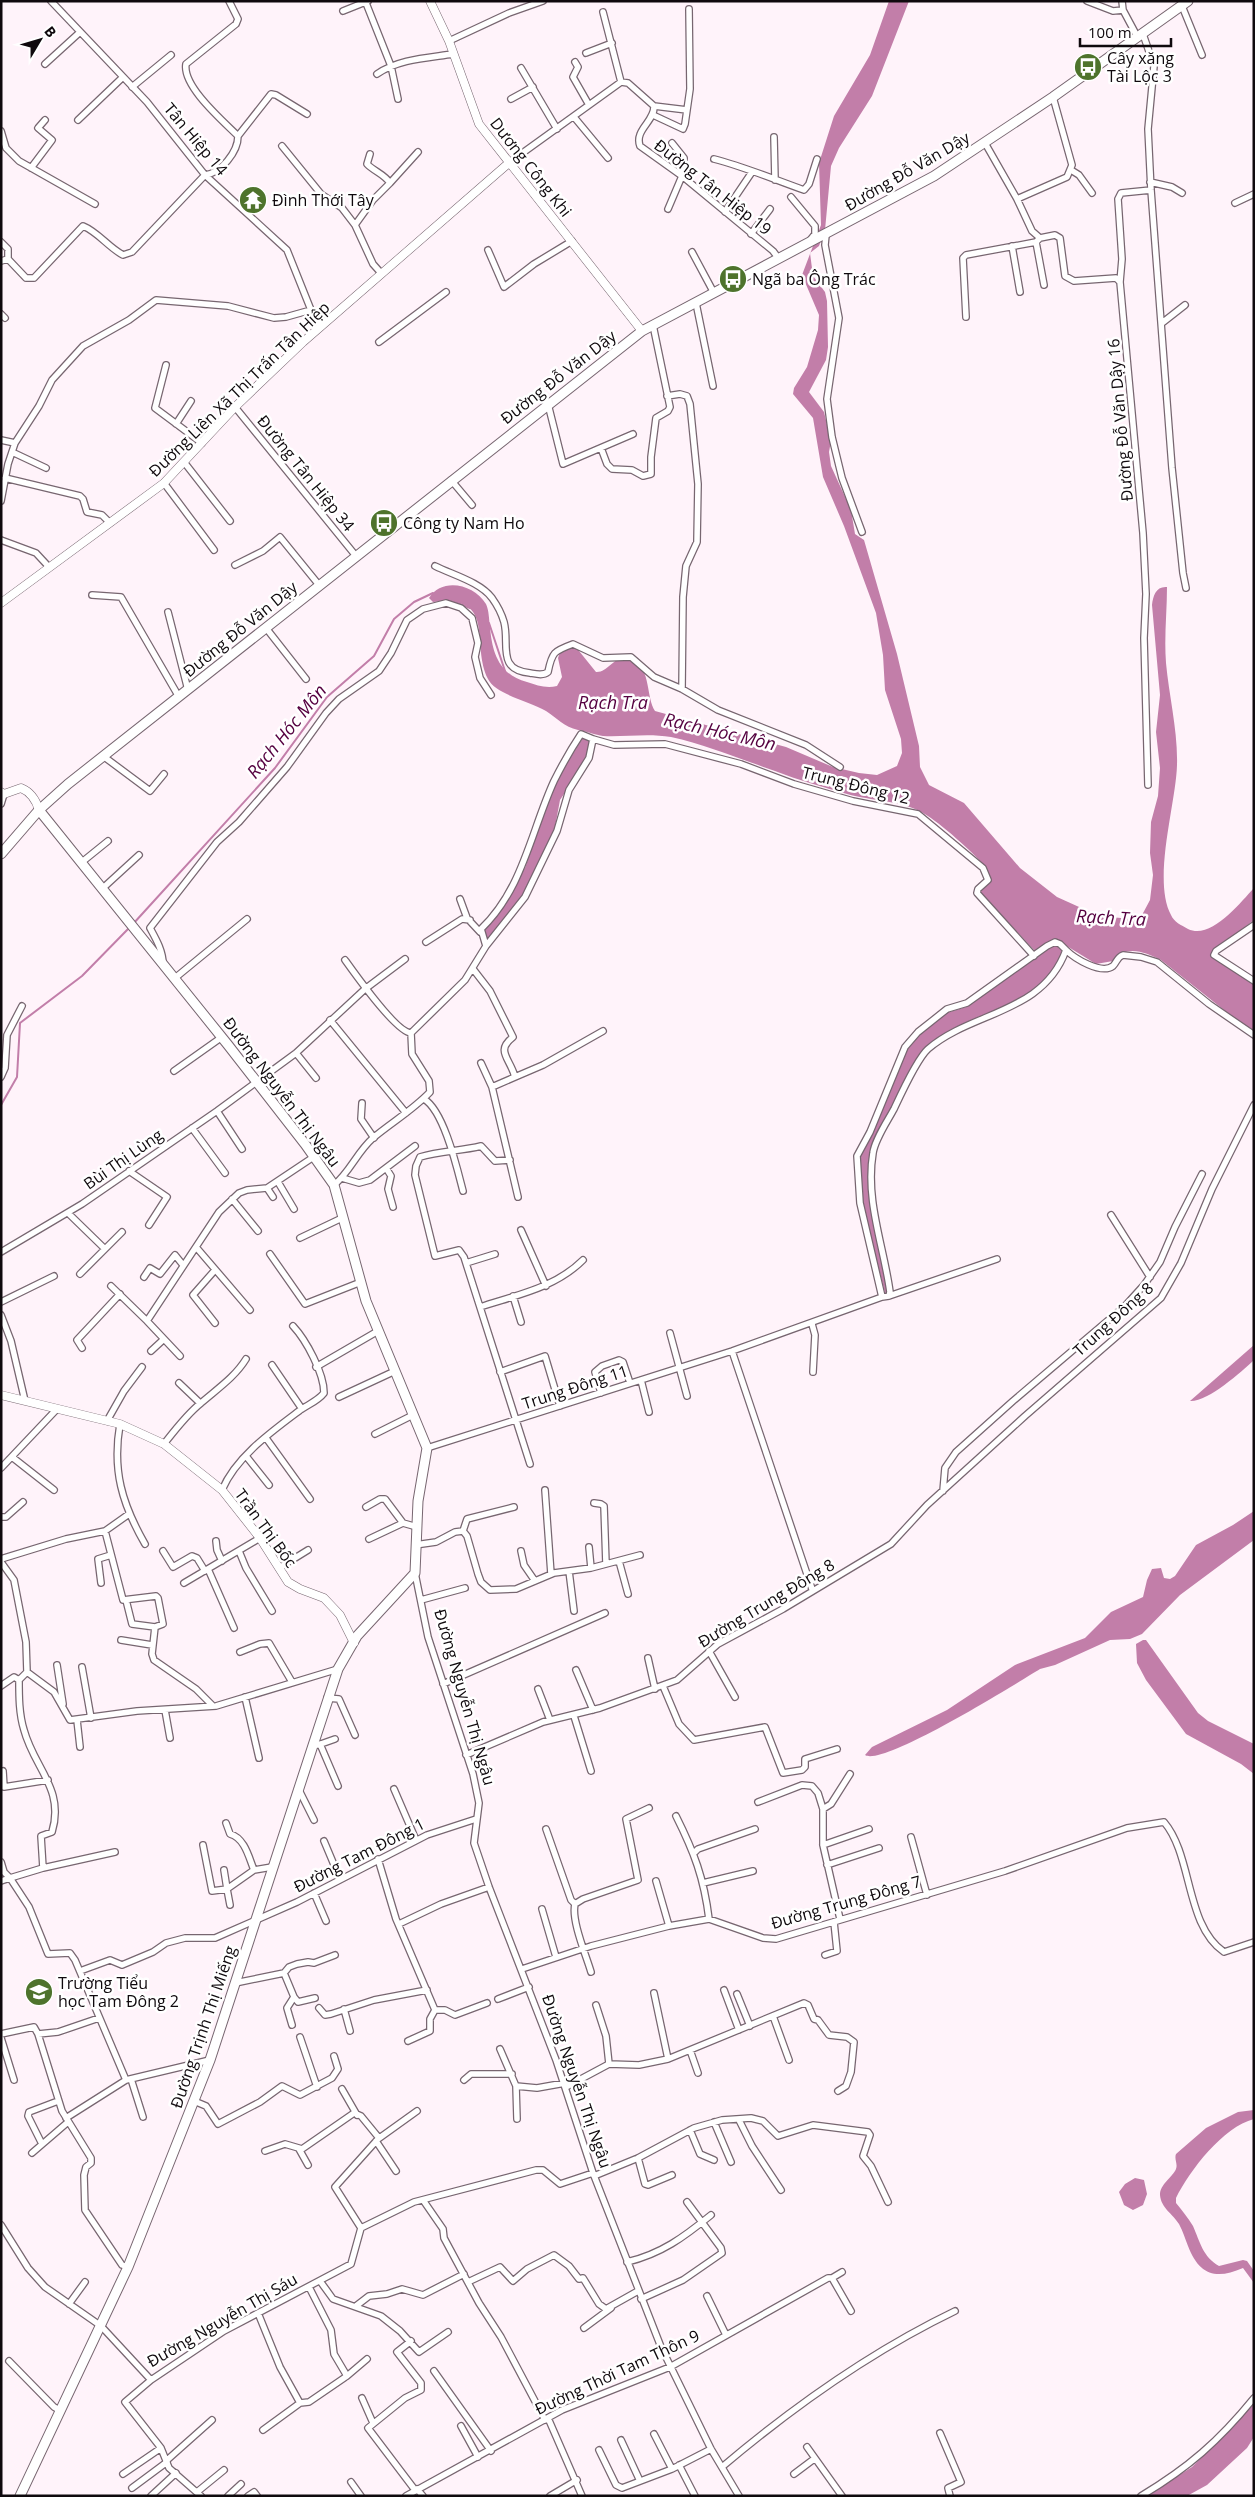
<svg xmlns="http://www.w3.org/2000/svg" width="1255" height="2497" viewBox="0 0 1255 2497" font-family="'Open Sans',sans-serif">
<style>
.water{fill:#c27ea9}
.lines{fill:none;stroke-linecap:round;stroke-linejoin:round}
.stream{stroke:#c27ea9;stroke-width:2}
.minor-casing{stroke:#776670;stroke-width:8}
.tertiary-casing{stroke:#776670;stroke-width:9}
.secondary-casing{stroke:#776670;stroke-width:11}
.minor{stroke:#fff;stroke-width:5.5}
.tertiary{stroke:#fff;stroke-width:8}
.secondary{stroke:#fff;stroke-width:9}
.labels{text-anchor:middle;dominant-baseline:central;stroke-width:5;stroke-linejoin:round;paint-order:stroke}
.poi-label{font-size:16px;fill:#0f090d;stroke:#fff;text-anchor:start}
.street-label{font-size:16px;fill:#0f090d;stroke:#fff}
.water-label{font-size:18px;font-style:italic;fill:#550040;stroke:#fff}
</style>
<rect width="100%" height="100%" fill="#fff3fa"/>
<path class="water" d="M889 1H909L872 96 839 148 831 166 825 230 819 246 810 253 813 276 825 292 827 301 828 347 826 360 809 392 824 412 831 441 829 452 831 466 851 510 855 534 864 540 897 654 919 746 920 767 929 785 964 803 1020 868 1057 897 1099 916 1132 919 1142 915 1150 900 1153 875 1150 853 1151 822 1158 796 1160 768 1156 732 1160 695 1152 605C1153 596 1156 586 1167 587 1167 612 1164 637 1166 663 1169 696 1178 731 1177 765 1176 804 1152 879 1171 915 1174 922 1181 925 1188 929 1211 940 1239 904 1254 888V920L1211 953 1212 956 1254 985V1031L1229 1014 1161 960C1145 952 1126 944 1113 961L1096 964 1057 940 1036 951 1034 950 981 893 980 889 990 879 986 867C971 851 942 824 923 813 901 800 871 801 847 794 823 787 798 780 775 771 740 759 707 745 671 737 648 733 626 737 603 736 596 735 585 731 578 730 564 727 557 718 546 711 530 701 496 695 488 679 470 643 498 595 433 602L429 598C442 577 474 584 486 604 489 610 489 620 490 627 492 652 499 675 527 682 537 685 546 689 557 686L562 677 558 658 561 650 575 646 596 672C610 673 615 650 634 661 651 670 646 697 655 711L786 747 833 767 859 773 877 775 897 766 902 753 901 739 885 690 883 655 876 613 844 526 823 477 813 418 793 394 794 388 807 367 818 330 819 315 802 275 821 225 819 163 834 116 870 55Z
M584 736 591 739 590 755 560 800 555 827 525 896 487 940 483 933 525 868 555 782Z
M1056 945 1061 948C1063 955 1059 960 1056 966 1025 1014 960 1011 923 1051L881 1131 869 1170 888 1291 885 1293 860 1194V1154L900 1065 909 1046 920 1034 946 1013 966 1007 1047 948Z
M1254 1345V1360C1241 1372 1208 1402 1190 1401Z
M1254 1511V1540L1180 1595 1142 1634 1130 1639 1110 1640 1055 1665 1040 1669C1017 1683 883 1767 865 1755L872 1747 947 1710 1015 1665 1085 1638 1111 1612 1143 1597 1147 1580 1152 1569 1161 1568 1164 1578 1170 1579 1175 1576 1196 1545 1233 1525Z
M1143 1640H1146L1198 1713 1208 1721 1254 1744V1774L1241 1764 1186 1734 1146 1680 1137 1663 1136 1644Z
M1254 2110V2119C1223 2127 1190 2170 1176 2198V2203C1182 2210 1188 2218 1193 2226 1200 2242 1203 2257 1219 2266L1243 2260 1247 2261 1254 2271V2283L1243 2268C1216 2280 1199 2275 1188 2246 1185 2239 1183 2231 1179 2224 1173 2214 1161 2208 1160 2195 1160 2184 1172 2178 1176 2169 1178 2164 1174 2159 1176 2154L1206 2128 1238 2112Z
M1135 2178 1144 2180 1147 2194 1143 2205 1133 2210 1124 2205 1119 2192 1125 2184Z
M1254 2404V2437L1247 2448 1207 2485 1187 2496H1146L1192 2467Z"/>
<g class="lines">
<path class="stream" d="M451 600 470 608
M489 623 505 671
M133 924 275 768 327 697 374 656 394 619 414 602 433 593
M1 1105 17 1077 20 1023 82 976 130 927"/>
<defs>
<path id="minor" d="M51 1 147 102 205 175 287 250 311 310 321 326
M1087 1 1113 11 1123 10
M1122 1 1123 10 1138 38
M366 3 391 66 398 99
M1182 6 1202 55
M343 11 368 1
M603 12 621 82
M1143 34 1154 66 1148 129 1151 190 1172 468 1183 573 1186 588
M449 41 509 13 543 1
M586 53 612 43
M575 62 578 67 573 77 589 105
M45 64 79 33
M521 68 557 129
M377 74C399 59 427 58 453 54
M132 87 171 55
M511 99 533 87
M654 106 687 110
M653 115 683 129 685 124 690 89 689 9
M574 117 608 158
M78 120 123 77
M1 131 6 148 19 161 95 204
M238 136 271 94 276 95 307 114
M774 137 775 180
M985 143 1017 199 1032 231 1040 238 1055 235 1060 238 1065 276 1074 281 1116 278 1120 282 1143 533 1146 594 1144 638 1148 785
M282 146 321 194 342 208 355 225 373 264 381 273
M714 159C745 167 773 179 804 190L809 184 817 159
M510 162 621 82 628 83 654 106C655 121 634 130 640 146L682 176 773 251 779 259
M31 168 52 140 38 128 45 120
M1071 170 1079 175 1092 193
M1150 182 1172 187 1182 193
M390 183 418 152
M791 197 815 226V234L811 239
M1017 199 1067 177 1072 165 1053 97
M1235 203 1254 194
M668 209 682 176 684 158 672 143
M725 212 752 172
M355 225 373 200 390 183C384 174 375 172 367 164L370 154
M751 234 770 209
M826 235 825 245 839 318 827 399 832 437 842 478 862 532
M1 242 8 249V259
M1036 242 1044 285
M1012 246 1020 292
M488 250 504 287 534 264 572 241
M692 252 714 293
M1 261 8 259 26 278H34L83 226C98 232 108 247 123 255L132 252 205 175C221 173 238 152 238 136 223 121 182 86 186 64L236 24 238 19 229 1
M1120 282 1122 259 1118 199 1121 193 1151 190
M696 303 713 386
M1 314 5 318
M966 317 963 258 966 255 1036 242 1040 238
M1162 323 1185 305
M379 342 446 292
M166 365 155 408 202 443
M667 396 680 394 687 396 690 404 698 484 697 542 686 566 683 597 682 689
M548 404 563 464 633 434
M235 407 356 556
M176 424 191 401
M1 440 15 443
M601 448 607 464 612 469 632 470 643 476 651 474V457L656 418 668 411 670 407 653 325
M12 452 46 468
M184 462 230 521
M5 478 80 496 83 499 87 512 102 515 110 523
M451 480 472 505
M164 483 214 550
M1 501 8 464 15 443 39 406 52 380 83 346 129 320 156 300 228 306 274 318 286 317 311 310
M1 540 36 553 49 567
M235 565 263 551 280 537 319 585
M435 566C453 575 480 582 492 598 497 605 502 615 504 622 510 644 496 670 530 673 536 674 543 676 548 672 552 652 554 651 573 644L603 658 631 657 654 677 682 689 718 710 806 745 840 767
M92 595 121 597 179 697
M168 612 188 690
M266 628 306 679
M103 756 150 791 164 774
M1 804 4 794
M82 862 108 841
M103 888 139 855
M460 899 467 918 480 932
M1254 925 1216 951 1214 955 1254 981
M426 942 462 919 470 920
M486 946 525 897 557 831 569 790 589 758 593 739 614 745 665 744 741 764 794 784 853 801 918 814 983 868 988 880 978 889 977 893 1034 956
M1066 950C1074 958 1101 975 1113 966 1117 962 1117 957 1123 955L1141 957 1157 962 1209 1004 1254 1035
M345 960C355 974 396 1032 411 1033L465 980 486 946 481 929C523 889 531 831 554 781 562 765 571 749 581 734L593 739
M163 964C163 951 156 939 150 928L217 842 239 822 287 767 326 713 339 699 379 671 391 653 407 620 423 609 446 603 461 608 472 618 478 643 475 657 480 678 491 695
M473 969 490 991 513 1037C495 1051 510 1058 515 1077L492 1087 518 1197
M175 978 247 919
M330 1020 406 1113
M296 1053 316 1078
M481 1063 492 1087
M174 1071 222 1037
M1 1077 5 1068 7 1035 22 1006
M515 1077 543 1065 603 1031
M424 1099C444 1111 457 1168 463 1191
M362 1103 361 1119 374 1138
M217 1111 242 1149
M192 1128 225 1173
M510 1160 495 1161 481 1146C461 1151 440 1151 420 1157L416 1166 415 1175 435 1256 459 1250 464 1257 530 1464
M386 1168 391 1176 388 1189 393 1207
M129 1171 167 1197 149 1225
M342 1178 359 1183 370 1180 415 1146
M278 1182 294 1209
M334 1185C350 1172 357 1152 373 1138 392 1122 413 1110 430 1092L429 1081 412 1054 411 1033
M267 1188 273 1197
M232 1199 258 1231
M68 1213 105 1249
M1111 1215 1150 1277
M521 1230 546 1286
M300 1238 342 1218
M196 1247 250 1310
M1 1252 82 1204 217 1111 296 1053 365 989 405 959
M270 1254 305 1304 361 1282
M466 1263 495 1254
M215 1270 193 1295 215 1323
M80 1274 122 1232
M144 1277 150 1268 160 1274 175 1255 183 1265
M111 1286 147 1321
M513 1296 521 1322
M889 1296 997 1259
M1 1302 54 1276
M480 1307C516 1295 555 1288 583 1260
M1 1315 11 1341 25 1401
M812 1324 815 1335 813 1372
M670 1333 687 1396
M164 1339 180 1356
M82 1348 77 1340 120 1294
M151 1351 164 1339 147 1321 219 1212 239 1193 247 1190 267 1188 315 1156
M732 1351 812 1589
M272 1365 302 1409
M316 1367 378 1331
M500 1372 545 1356 560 1406
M641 1380 649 1412
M179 1383 200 1403
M601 1393 595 1372 602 1366 619 1360 623 1362 630 1383
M339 1397 395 1371
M107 1421 124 1391 142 1367
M120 1424C112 1470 122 1504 145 1544
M375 1434 413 1415
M266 1438 310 1499
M164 1444C175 1430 187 1414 201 1403 217 1389 235 1377 246 1359
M427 1448 732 1351 882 1297 860 1203 857 1156 870 1132 905 1047 918 1032 947 1009 967 1003 1047 946 1055 942 1060 944 1066 950C1043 1014 972 1011 928 1049 917 1059 901 1094 894 1109 887 1122 875 1139 873 1153 865 1200 884 1247 890 1292L889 1296 882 1297
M246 1456 269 1485
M12 1457 54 1490
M1 1468 56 1410
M222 1490C236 1457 271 1432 299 1411 307 1405 318 1401 324 1393 324 1373 306 1340 293 1326
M545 1490 551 1574
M943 1491 945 1468 956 1452 1013 1401 1125 1306 1144 1285 1160 1262 1175 1227 1202 1174
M594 1503 601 1504 604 1506 606 1564
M366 1507 380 1499H385L403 1523 417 1527
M1 1517H6L23 1502
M105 1531 123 1600 156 1596 158 1598 163 1624 155 1627 152 1654 154 1660 196 1689 213 1706
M463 1531 467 1519 514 1507
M369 1539 403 1523
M216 1541 217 1550 222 1561
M415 1545 436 1542 455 1532 463 1531 467 1536 478 1574 481 1582 490 1590 516 1589 554 1573 591 1568 640 1555
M589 1547 591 1568
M163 1551 173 1567 192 1556 197 1558 205 1571
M239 1551 246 1568 272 1611
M521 1551 524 1565 535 1581
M1 1559 66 1539 105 1531 129 1514
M619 1561 628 1594
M1 1562 14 1580 26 1642 27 1672 19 1680C19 1696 19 1714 24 1730 34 1768 65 1789 52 1832L41 1836 43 1868 10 1878 29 1907 48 1954 70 1953 75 1960 126 2080 210 2060
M279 1568 308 1550
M208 1569 234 1628
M569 1571 574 1611
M415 1573 428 1637 473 1774 479 1803 474 1843 489 1887 556 2060 593 2173 661 2347 711 2449 739 2496
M101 1583 98 1559 111 1555
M184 1583 260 1538
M126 1600 132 1624 155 1627
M421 1600 465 1588
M121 1640 152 1645
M709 1651 735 1697
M240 1652 260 1644 269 1643 292 1682
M648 1658 655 1689
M57 1665 63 1704
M82 1667 91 1718
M576 1670 593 1710
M27 1672 54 1692 70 1720 137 1711 216 1706 338 1669
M443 1684 605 1613
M1 1686 14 1677 19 1680
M663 1686 679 1724 694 1740 765 1727 783 1773 802 1770 805 1767V1759L837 1749
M538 1689 550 1720
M245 1697 259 1758
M327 1698 339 1699 355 1735
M165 1710 170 1738
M574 1716 591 1771
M77 1720 80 1747
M320 1744 338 1786
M318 1745 335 1739
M466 1755 543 1722 600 1708 677 1680 718 1644 783 1609 891 1544 927 1505 1025 1416 1161 1298 1181 1263 1212 1189 1254 1105
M1 1772 3 1771 4 1787 48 1780
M298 1788 314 1820
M394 1789 416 1840
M758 1802 802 1785 812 1786 818 1793 823 1809V1845L840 1919
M823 1809 831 1804 850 1774
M676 1816C694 1852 704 1878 709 1919
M226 1823 230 1834C245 1838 249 1858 254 1870
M546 1829 571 1900 575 1904
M911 1837 927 1895
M324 1841 340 1879
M203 1845 212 1891 227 1889 224 1870
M823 1845 869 1829
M694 1853 698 1849 755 1829
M378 1859 396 1919 435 2010H445L455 2015 487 2003
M1 1862 4 1872 10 1878 1 1881
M827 1865 879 1848
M43 1868 115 1852
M656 1881 669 1926
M703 1883 753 1871
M314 1893 326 1921
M230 1905 227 1889 254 1870 272 1867
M542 1909 556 1957
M399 1924 441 1904 489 1887
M825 1955 837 1951 834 1922
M522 1969 591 1946 669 1926 709 1919 763 1938 776 1939 1005 1871 1127 1828 1164 1822C1193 1856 1185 1925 1224 1952L1254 1942
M80 1971 110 1960 122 1965 153 1952 166 1943 185 1938H215L297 1902 427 1835 476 1819
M591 1972C586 1955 571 1920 575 1904L583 1899 638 1880 626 1819 649 1808
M284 1973 289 1967 297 1964 308 1962 314 1963 335 1955
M235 1983 284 1973 294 1997 287 2008 292 2025
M724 1990 739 2030
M654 1993 668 2059
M737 1994 750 2026
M294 1997 298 2002 315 1998
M498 1999 529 1987
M596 2005 606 2036 609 2064
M319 2008 325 2015 331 2014 374 2000 427 1990
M344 2009 350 2031
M773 2016 789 2060
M1 2034 34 2027 38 2034 58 2032 99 2018
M38 2034 62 2111 91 2158V2163L86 2167 84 2175 85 2210 122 2265 128 2267
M300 2037 317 2087
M1 2038 14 2080
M408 2041 430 2031V2019L435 2010
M500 2049 516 2086
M690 2050 698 2073
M131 2079 143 2117
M464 2080 471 2074H512
M566 2087 609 2064 639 2065 668 2059 804 2003 808 2005 814 2019 818 2020 829 2035 847 2037 854 2042 851 2072 846 2086 838 2091
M342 2089 357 2115
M194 2101 206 2106 218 2124 260 2102 282 2086 300 2095 332 2078 338 2069 334 2056
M66 2118 126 2080
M517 2119 516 2086 537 2088 565 2083
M739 2120 752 2146 781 2190
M714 2122 731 2162
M690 2130 700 2154 714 2160
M376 2141 396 2171
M42 2144 28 2116 29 2112 58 2101
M299 2149 308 2165
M265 2151 285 2144 302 2149 354 2113 361 2116 379 2138
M32 2153 68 2122
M638 2158 645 2184 648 2185 672 2175
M594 2176 638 2158 694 2128 722 2120 751 2118 763 2121 778 2136 813 2125 868 2132 870 2135 863 2156 871 2166 888 2202
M423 2200 443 2229 444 2238 479 2303 501 2337 545 2420
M1 2225 28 2268 45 2287 101 2326 151 2380 224 2331 351 2264 361 2228 414 2202 536 2170H543L560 2184 593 2173
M361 2228 335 2187 378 2139 417 2111
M627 2262C661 2254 684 2237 711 2215
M832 2278 842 2272
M320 2281 333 2299 381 2316 400 2331 419 2352 448 2332
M468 2282 500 2267 513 2281 527 2269 554 2255 569 2266 579 2279 583 2278 599 2304 606 2309 638 2291
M707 2296 726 2335
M641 2299 683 2280 722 2253 721 2248 687 2202
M69 2304 85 2282
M356 2306 369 2296 387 2294 402 2289 423 2295 464 2274
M258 2313 280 2367 300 2403 263 2430
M584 2328 611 2308
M411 2341 397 2352 421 2383V2390L405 2398 368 2428 415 2490
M9 2361 54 2407 61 2411
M434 2371 491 2451
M347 2376 367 2359
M151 2380 125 2402 161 2448 169 2468 201 2496
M362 2398 373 2423
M300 2403 309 2402 347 2376 334 2354 331 2330 309 2287
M548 2418 582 2496
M461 2426 478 2457
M940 2433 961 2482 948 2488 950 2496
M654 2434 672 2469
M621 2440 640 2481
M807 2447 842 2496
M599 2450 616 2485 622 2488 672 2469 711 2449
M166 2461 212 2420
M679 2465 695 2496
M722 2467C793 2407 870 2352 955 2311
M123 2474 161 2448
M794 2474 814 2459
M351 2482 361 2496
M132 2488 167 2462
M417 2489 423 2496
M197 2492 224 2470
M151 2496 176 2473
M228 2496 241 2484
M248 2496 254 2492 257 2496
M406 2496 562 2410 670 2367 828 2278H832L851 2311
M550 2496 577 2480
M1141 2496C1188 2468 1219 2441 1254 2398"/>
<path id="tertiary" d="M430 1 449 41 479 124 642 331
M1 603 164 483 235 407 303 342 510 162
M1 792 4 794 21 788C31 792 36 800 39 810
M1 1395 120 1424 164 1444 222 1490 260 1538 288 1582 300 1589 324 1598 340 1615 354 1643"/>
<path id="secondary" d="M1 854 39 810 68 784 642 331 934 176 1053 97 1188 1
M20 2496 128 2267 210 2060 338 1669 357 1636 415 1573 418 1501 427 1448 366 1301 334 1185 305 1144 228 1045 39 810"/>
</defs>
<use href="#minor" class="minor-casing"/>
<use href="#tertiary" class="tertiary-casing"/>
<use href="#secondary" class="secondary-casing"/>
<use href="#minor" class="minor"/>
<use href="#tertiary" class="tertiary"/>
<use href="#secondary" class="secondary"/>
</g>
<defs>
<symbol id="bus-disc" viewBox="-11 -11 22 22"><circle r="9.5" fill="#4e732c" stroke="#fff"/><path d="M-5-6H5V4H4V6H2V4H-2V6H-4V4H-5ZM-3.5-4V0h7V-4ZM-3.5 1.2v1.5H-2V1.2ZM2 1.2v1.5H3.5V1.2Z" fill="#fff"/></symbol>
<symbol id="temple-disc" viewBox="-11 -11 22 22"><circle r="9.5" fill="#4e732c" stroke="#fff"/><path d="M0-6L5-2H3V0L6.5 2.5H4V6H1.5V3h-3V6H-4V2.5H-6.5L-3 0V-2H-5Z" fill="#fff"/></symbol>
<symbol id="school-disc" viewBox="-11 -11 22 22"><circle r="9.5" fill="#4e732c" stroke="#fff"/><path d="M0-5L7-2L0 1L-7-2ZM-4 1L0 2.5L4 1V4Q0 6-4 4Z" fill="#fff"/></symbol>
</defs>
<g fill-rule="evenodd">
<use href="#bus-disc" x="1072" y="51" width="32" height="32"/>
<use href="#temple-disc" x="237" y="184" width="32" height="32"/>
<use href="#bus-disc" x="717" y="263" width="32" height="32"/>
<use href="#bus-disc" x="368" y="507" width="32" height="32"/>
<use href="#school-disc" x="23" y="1976" width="32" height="32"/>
</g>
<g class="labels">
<g class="poi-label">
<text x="1107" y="58">Cây xăng<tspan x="1107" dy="18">Tài Lộc 3</tspan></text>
<text x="272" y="200">Đình Thới Tây</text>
<text x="752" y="279">Ngã ba Ông Trác</text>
<text x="403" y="523">Công ty Nam Ho</text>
<text x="58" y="1983">Trường Tiểu<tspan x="58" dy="18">học Tam Đông 2</tspan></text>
</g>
<g class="street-label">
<text transform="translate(196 139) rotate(50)">Tân Hiệp 14</text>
<text transform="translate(531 167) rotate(52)">Dương Công Khi</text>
<text transform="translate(907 171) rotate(-30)">Đường Đỗ Văn Dậy</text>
<text transform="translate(713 187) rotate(38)">Đường Tân Hiệp 19</text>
<text transform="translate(558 377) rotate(-38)">Đường Đỗ Văn Dậy</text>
<text transform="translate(239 389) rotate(-44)">Đường Liên Xã Thị Trấn Tân Hiệp</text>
<text transform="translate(1120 420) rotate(-95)">Đường Đỗ Văn Dậy 16</text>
<text transform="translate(306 473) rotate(51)">Đường Tân Hiệp 34</text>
<text transform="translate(240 629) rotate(-39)">Đường Đỗ Văn Dậy</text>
<text transform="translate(856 785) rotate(14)">Trung Đông 12</text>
<text transform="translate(282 1092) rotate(53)">Đường Nguyễn Thị Ngâu</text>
<text transform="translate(123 1159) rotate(-35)">Bùi Thị Lùng</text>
<text transform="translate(1113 1319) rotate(-42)">Trung Đông 8</text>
<text transform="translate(575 1387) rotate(-18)">Trung Đông 11</text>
<text transform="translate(266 1528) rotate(54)">Trần Thị Bốc</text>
<text transform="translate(766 1603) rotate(-31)">Đường Trung Đông 8</text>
<text transform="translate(465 1697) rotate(74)">Đường Nguyễn Thị Ngâu</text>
<text transform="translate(359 1855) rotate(-27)">Đường Tam Đông 1</text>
<text transform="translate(846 1902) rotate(-16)">Đường Trung Đông 7</text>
<text transform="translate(203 2027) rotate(-71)">Đường Trịnh Thị Miếng</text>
<text transform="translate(577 2081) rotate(71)">Đường Nguyễn Thị Ngâu</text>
<text transform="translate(222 2320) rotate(-30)">Đường Nguyễn Thị Sáu</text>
<text transform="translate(617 2372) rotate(-25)">Đường Thời Tam Thôn 9</text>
</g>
<g class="water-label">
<text x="613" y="702">Rạch Tra</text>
<text transform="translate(286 731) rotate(-51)">Rạch Hóc Môn</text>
<text transform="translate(720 731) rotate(13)">Rạch Hóc Môn</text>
<text transform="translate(1111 917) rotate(3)">Rạch Tra</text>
</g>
</g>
<rect width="1255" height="2497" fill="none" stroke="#0f090d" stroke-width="5"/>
<g transform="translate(40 40) rotate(52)" stroke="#ffffff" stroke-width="4" paint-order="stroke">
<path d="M0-4L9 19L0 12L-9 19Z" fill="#0f090d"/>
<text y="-8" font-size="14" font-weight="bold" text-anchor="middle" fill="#0f090d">B</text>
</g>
<path d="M1080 38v8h91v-8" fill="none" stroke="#0f090d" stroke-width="2.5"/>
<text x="1088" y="38" font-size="15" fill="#0f090d" stroke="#ffffff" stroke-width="4" paint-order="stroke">100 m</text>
</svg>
